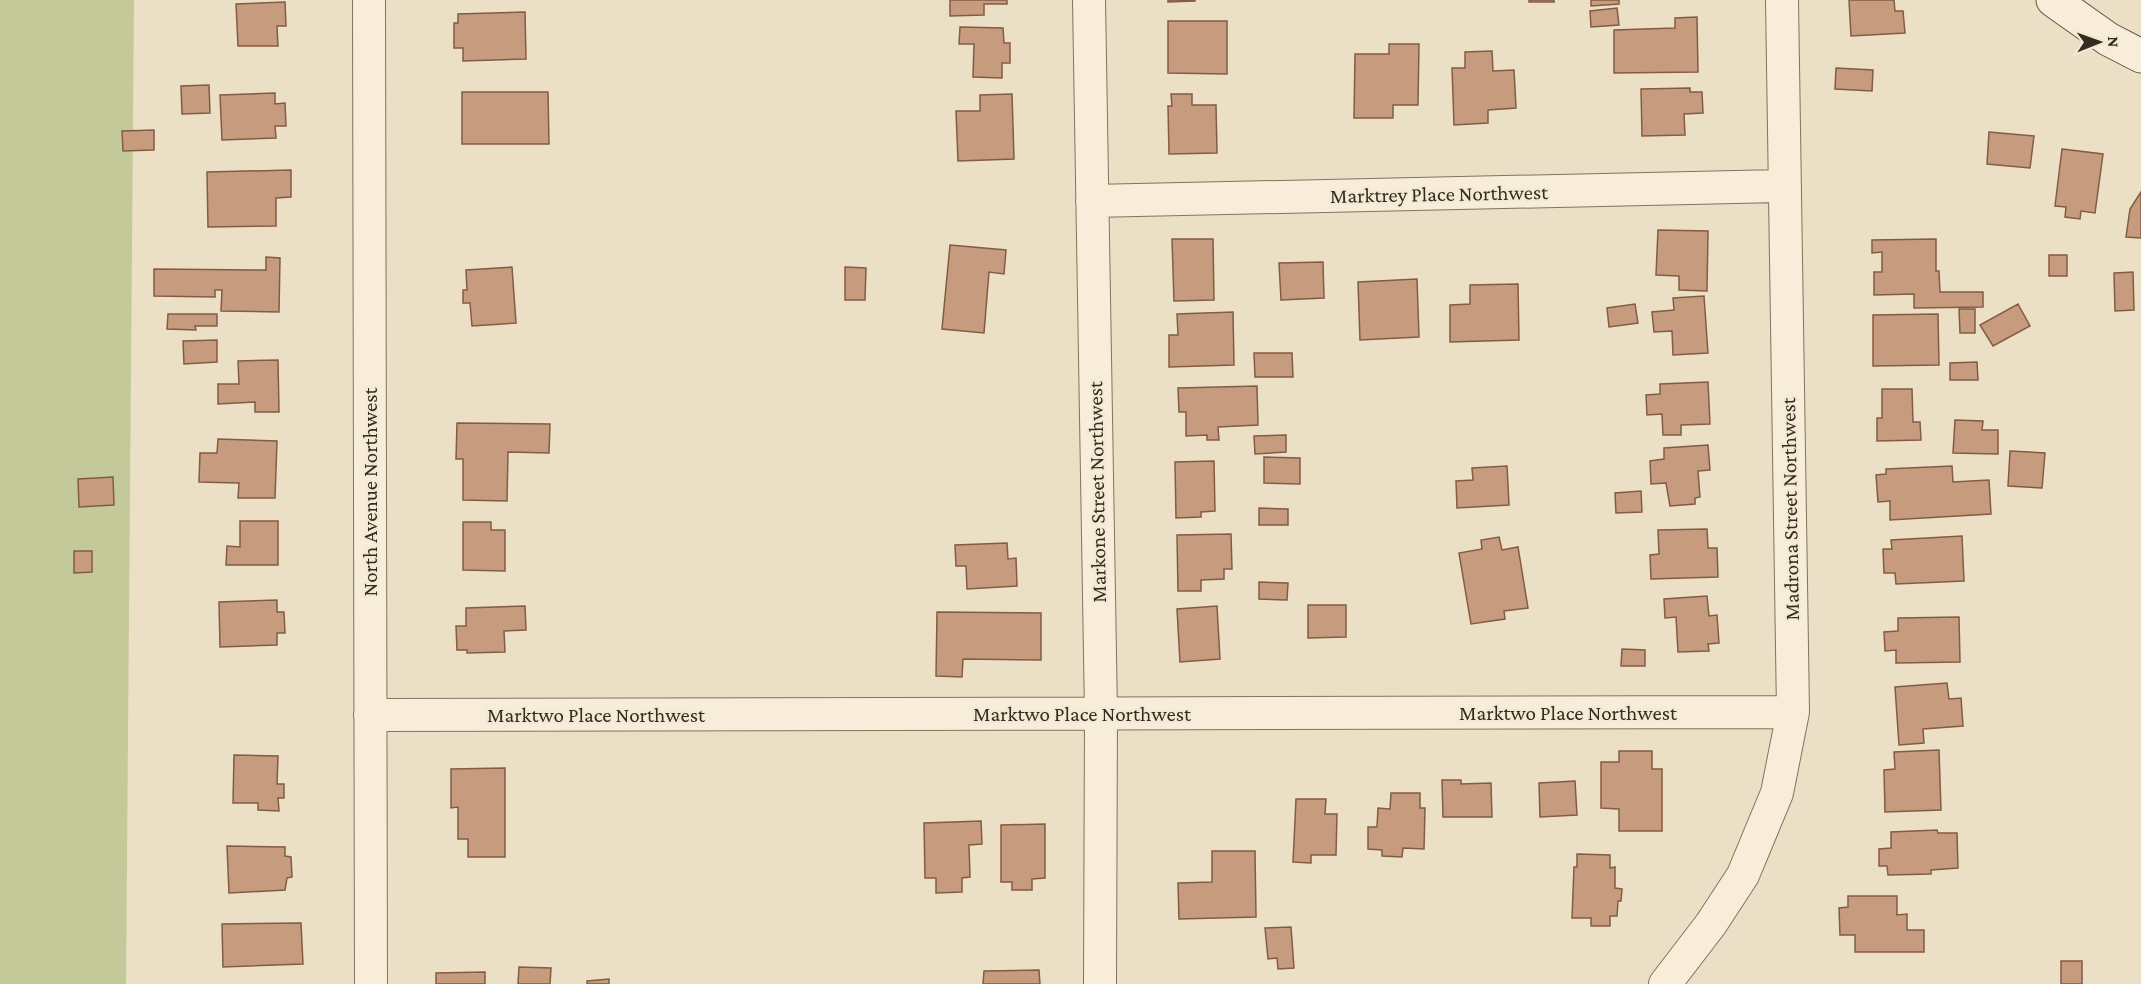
<svg xmlns="http://www.w3.org/2000/svg" width="2141" height="984" viewBox="0 0 2141 984" font-family="'Crimson Pro',serif">
<style>
.green{fill:#c4c99a}
.building{fill:#c79b7e;stroke:#835c44;stroke-width:1.5}
.lines{fill:none;stroke-linecap:round;stroke-linejoin:round}
.street-casing{stroke:#85725d;stroke-width:34}
.secondary-casing{stroke:#675340;stroke-width:35}
.street{stroke:#f7edd9;stroke-width:32}
.secondary{stroke:#f7edd9;stroke-width:33}
.labels{text-anchor:middle;dominant-baseline:central;stroke-width:4.5;stroke-linejoin:round;paint-order:stroke}
.street-label{font-size:21px;fill:#372a20;stroke:#f3ead5}
</style>
<rect width="100%" height="100%" fill="#ebdfc6"/>
<path class="green" d="M0 0H134L126 984H0Z"/>
<path class="building" d="M950 0H1007V4H984V15L950 16Z
M1168 0H1195V1L1168 2Z
M1529 0H1554V2H1529Z
M1591 0H1619V4L1591 6Z
M1849 0H1894L1895 11H1903L1905 33 1851 36Z
M285 2 286 26H277L278 46H238L236 4Z
M1617 8 1619 25 1591 27 1590 11Z
M525 12 526 59 463 61V48H454V23H458V14Z
M1697 17 1698 72 1614 73V30L1675 28V18Z
M1168 21H1227V74L1168 73Z
M960 27 1003 28 1004 43H1010V63H1002V78L973 77 974 44H959Z
M1389 44H1419L1418 105H1393V118H1354L1355 54H1389Z
M1492 51 1493 71 1514 70 1516 108 1488 110V123L1454 125 1452 68H1465V52Z
M1836 68 1873 70 1872 91 1835 89Z
M209 85 210 113 182 114 181 86Z
M1690 88V92H1702L1703 113 1684 114 1685 135 1642 136 1641 89Z
M462 92H548L549 144H462Z
M275 93V104L285 103 286 126H275L276 138 222 140 220 95Z
M1012 94 1014 159 958 161 956 111H980V95Z
M1171 94H1192V105H1216L1217 153 1169 154 1168 106H1172Z
M154 130V150L123 151 122 131Z
M1989 132 2034 136 2030 168 1987 164Z
M2062 149 2103 154 2095 213 2081 211 2080 219 2065 217 2066 207 2055 206Z
M291 170V197L276 198V226L208 227 207 172Z
M2141 192V238L2126 237 2130 209Z
M1658 230 1708 231 1707 291 1679 290V276L1656 275Z
M1172 239H1213L1214 300 1174 301Z
M1936 239V271H1939L1940 292H1983V307L1914 308V294L1874 295V272H1882V252L1872 253V240Z
M950 245 1006 250 1004 274 989 272 984 333 942 329Z
M2049 255H2067V276H2049Z
M266 257 280 258 279 312 221 311 222 290H215V297L154 296V269L266 270Z
M1323 262 1324 298 1281 300 1279 263Z
M512 267 516 323 472 326 470 303H463V290H467L466 270Z
M845 267 866 268 865 300H845Z
M2133 272 2134 310 2115 311 2114 273Z
M1417 279 1419 337 1360 340 1358 282Z
M1518 284 1519 340 1450 342V305L1470 304V285Z
M1704 296 1708 353 1673 355 1672 331 1654 332 1652 312 1674 310 1673 298Z
M1635 304 1638 323 1609 327 1607 308Z
M2018 304 2030 326 1993 346 1980 325Z
M1959 309H1975V333H1960Z
M1233 312 1234 365 1169 367V335H1178L1177 314Z
M168 314H217V326H195L196 330 167 329Z
M1938 314 1939 365 1873 366V315Z
M217 340V362L184 364 183 341Z
M1254 353H1292L1293 377H1255Z
M278 360 279 412H255V402L218 404V384H239L238 361Z
M1977 362 1978 380H1950V363Z
M1708 382 1710 424 1681 425V435H1663L1662 414 1647 415 1646 395 1660 394V384Z
M1257 386 1258 425 1218 427 1219 440H1207V435L1186 436V412H1179L1178 388Z
M1882 389H1912L1913 422H1920L1921 440 1877 441V418H1882Z
M1955 420 1983 421 1982 430H1998V454L1953 453Z
M457 423 550 424 549 453 508 452 507 501 463 500V459H456Z
M1286 435V452L1255 454 1254 436Z
M218 439 277 441 275 498H238L239 483 199 482 200 453H217Z
M1708 445 1710 470 1698 471 1700 497 1695 498V504L1670 506 1666 483 1651 484 1650 461 1664 459V448Z
M2010 451 2045 453 2042 488 2008 486Z
M1264 457 1300 458V484L1264 483Z
M1214 461 1215 511 1201 512V517L1176 518 1175 462Z
M1507 466 1509 505 1457 508 1456 481 1473 480 1472 468Z
M1952 466 1953 482 1989 480 1991 514 1890 520V501L1878 502 1876 475 1886 474V469Z
M113 477 114 505 79 507 78 479Z
M1641 491 1642 512 1616 513 1615 493Z
M1259 508 1288 509V525H1259Z
M240 521H278V565H226L227 546 240 547Z
M463 522H491V530H505V571L463 570Z
M1707 529 1708 548H1717L1718 577 1651 579 1650 555 1659 554 1658 530Z
M1231 534 1232 569H1224V579L1201 580V591H1178L1177 535Z
M1962 536 1964 581 1896 584 1895 573H1884L1883 549H1892L1891 540Z
M1499 537 1502 550 1518 547 1528 608 1504 611 1505 619 1471 624 1459 553 1482 549 1481 540Z
M1007 543 1008 559 1016 558 1017 586 967 589 966 566H956L955 545Z
M74 551H92V572L74 573Z
M1259 582 1288 583 1287 600 1259 599Z
M1707 596 1709 616 1717 615 1719 643 1708 644 1709 651 1678 652 1676 617 1665 618 1664 599Z
M277 600V612H284L285 633H277V645L220 647 219 602Z
M1308 605H1346V637L1308 638Z
M525 606 526 630 504 631 505 652 467 653V650H457L456 626H466V608Z
M1217 606 1220 659 1180 662 1177 609Z
M937 612 1041 613V660L963 659 962 677 936 676Z
M1959 617 1960 662 1896 663V650L1885 651 1884 632 1898 631V618Z
M1622 649 1645 650V666H1621Z
M1947 683 1949 699 1961 698 1963 726 1923 729 1924 743 1899 745 1895 687Z
M1939 750 1941 810 1885 812 1884 770 1895 769 1894 752Z
M1619 751H1652V769H1662V831H1619V809L1601 808V762H1619Z
M234 755 278 756 277 784H284V798H278L279 811 258 810V803H233Z
M505 768V857H468V839H458V807L451 808V769Z
M1442 780H1461V784L1491 783 1492 817H1443Z
M1575 781 1577 815 1540 817 1539 783Z
M1391 793H1420V808H1425L1424 849 1403 848 1402 857 1382 856V850L1368 849V827H1377L1378 808 1390 809Z
M1296 799H1326L1325 814H1337L1336 855H1311V863L1293 862Z
M981 821 982 844 969 845 970 877 962 878V892L936 893V878H925L924 823Z
M1045 824V878L1032 879V890H1012V882H1001V825Z
M1937 830 1938 833H1957L1958 868 1931 870V874L1888 875 1887 866H1879V849L1891 848V832Z
M227 846 285 847V856L291 857 292 877 287 878 285 890 229 893Z
M1212 851H1255L1256 917 1179 919 1178 883 1212 882Z
M1577 854 1610 855V868L1615 867V888L1622 889 1621 901H1618L1617 916H1610V926H1591V918H1572L1574 867H1577Z
M1848 896H1897V915L1907 914V930H1924V952H1855V935H1840L1839 908 1848 907Z
M301 923 303 964 223 967 222 924Z
M1291 927 1294 968 1278 969 1277 958 1268 959 1265 928Z
M2061 961H2082V984H2061Z
M519 967 551 968 550 984H518Z
M1039 970 1040 984H983L984 971Z
M485 972V984H436V973Z
M609 979V984H587V981Z"/>
<g class="lines">
<defs>
<path id="street" d="M369 0 371 984
M1089 0 1101 714 1100 984
M1092 201 1785 186
M370 715 1793 712
M1665 984 1711 924 1743 875 1777 793 1793 712 1782 0"/>
<path id="secondary" d="M2053 0 2108 39 2141 56"/>
</defs>
<use href="#street" class="street-casing"/>
<use href="#secondary" class="secondary-casing"/>
<use href="#street" class="street"/>
<use href="#secondary" class="secondary"/>
</g>
<g class="labels">
<g class="street-label">
<text transform="translate(1439 194) rotate(-1)">Marktrey Place Northwest</text>
<text transform="translate(370 492) rotate(-90)">North Avenue Northwest</text>
<text transform="translate(1097 492) rotate(-91)">Markone Street Northwest</text>
<text transform="translate(1790 509) rotate(-91)">Madrona Street Northwest</text>
<text x="1568" y="713">Marktwo Place Northwest</text>
<text x="1082" y="714">Marktwo Place Northwest</text>
<text x="596" y="715">Marktwo Place Northwest</text>
</g>
</g>
<g transform="translate(2099 42) rotate(89)" stroke="#f3ead5" stroke-width="4.5" paint-order="stroke">
<path d="M0-4.5L10 22L0 15L-10 22Z" fill="#372a20"/>
<text y="-9" font-size="16" font-weight="bold" text-anchor="middle" fill="#372a20">N</text>
</g>
</svg>
